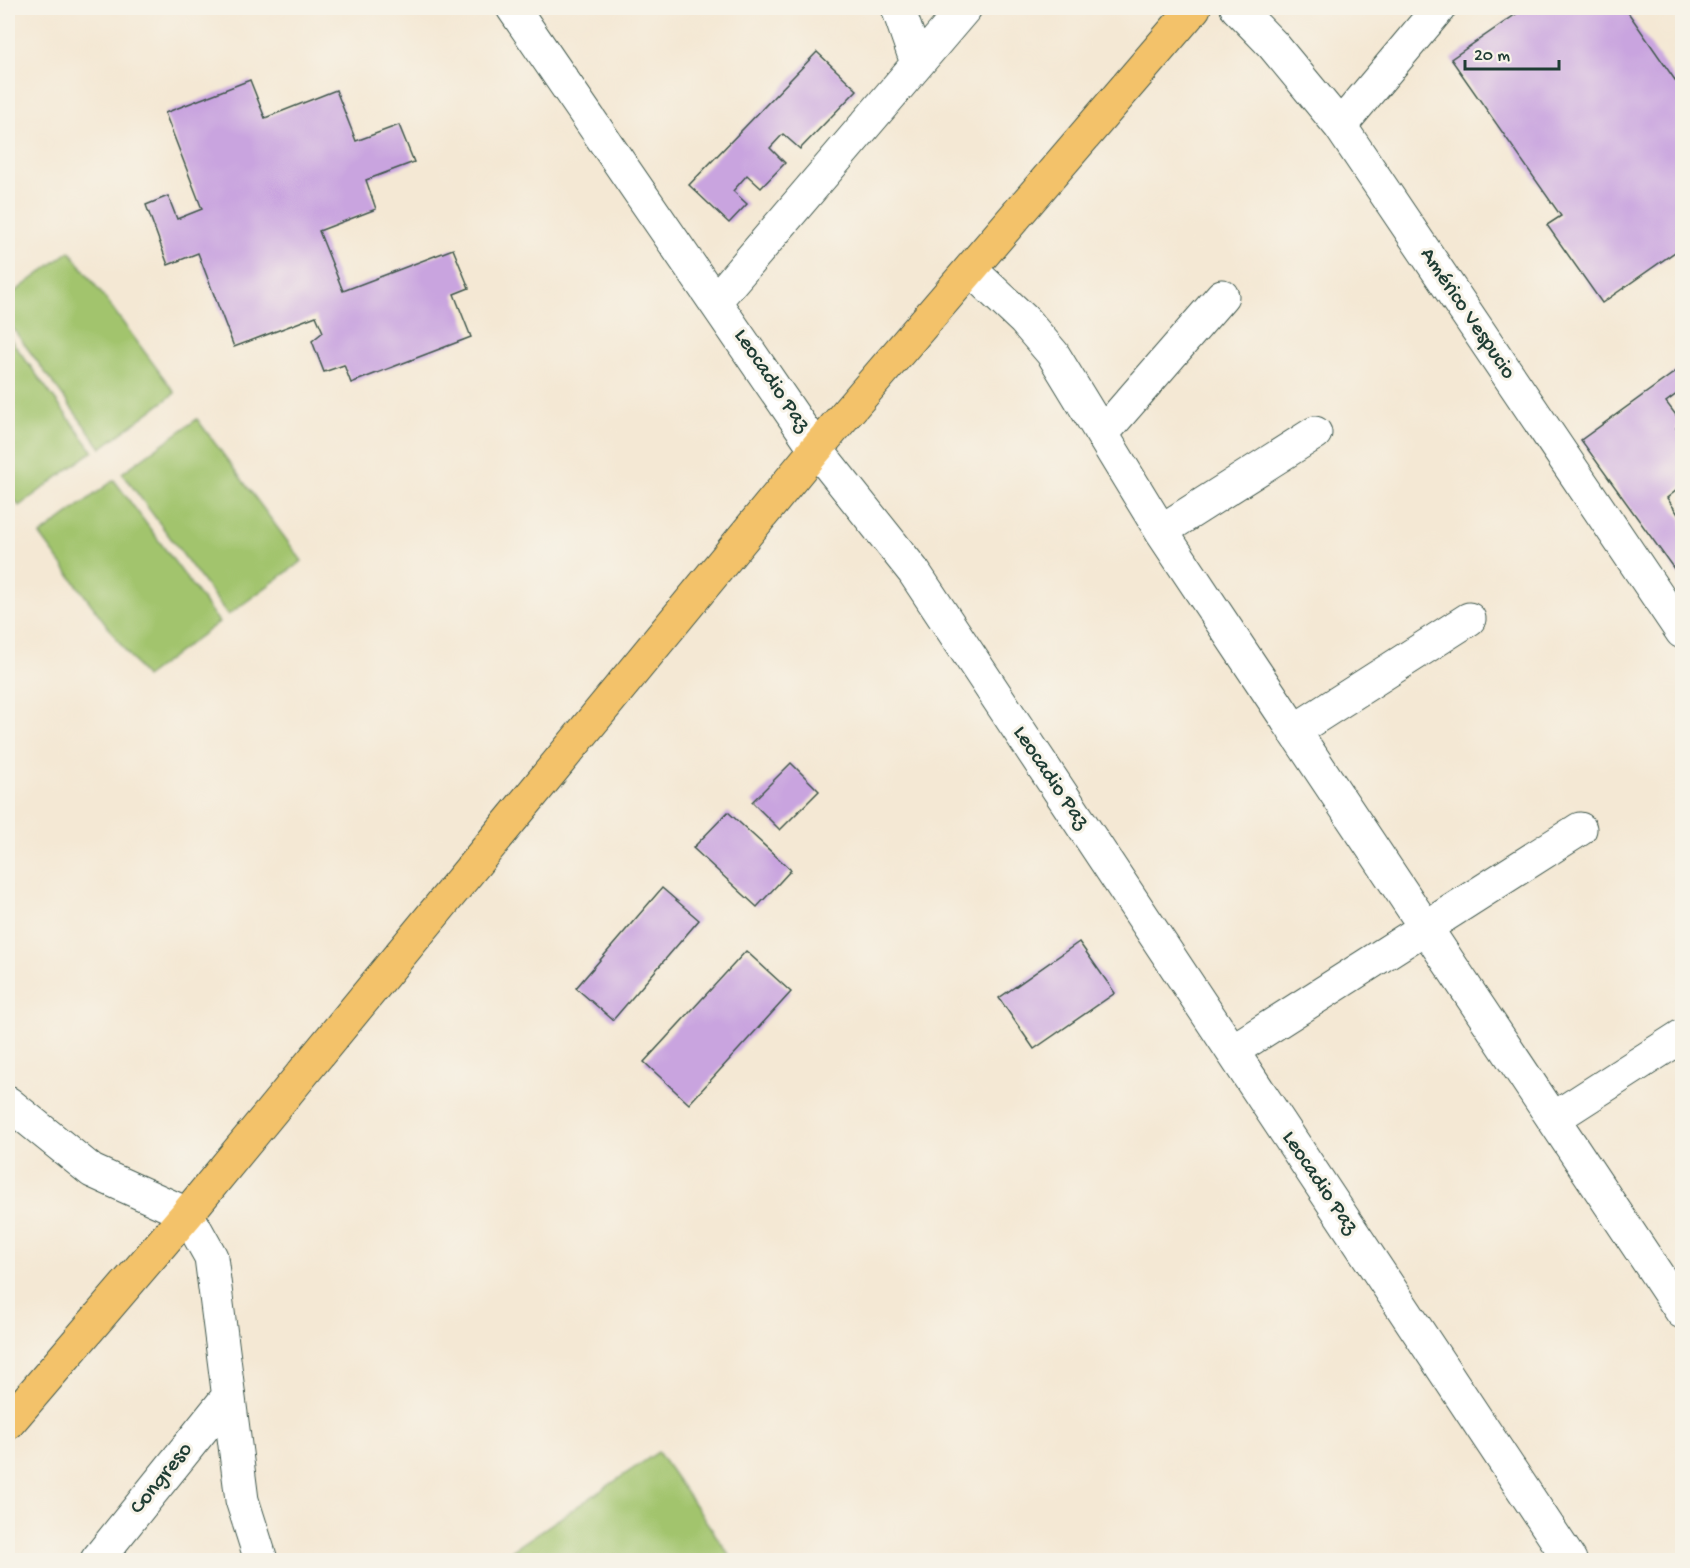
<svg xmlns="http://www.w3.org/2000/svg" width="1690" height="1568" viewBox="0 0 1690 1568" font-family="'Gochi Hand',sans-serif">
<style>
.green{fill:#a2c46d;stroke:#608050;stroke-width:1.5}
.building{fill:#c9a4df}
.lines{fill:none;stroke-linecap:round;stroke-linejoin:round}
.minor-casing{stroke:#3f574c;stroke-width:35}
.major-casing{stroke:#3f574c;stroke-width:35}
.minor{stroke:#fff;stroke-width:33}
.major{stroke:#f3c26a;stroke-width:33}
.labels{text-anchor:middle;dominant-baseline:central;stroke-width:6;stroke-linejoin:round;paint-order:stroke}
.street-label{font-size:22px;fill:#1f3d34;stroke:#f7f3e8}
</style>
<rect width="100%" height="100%" fill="#f7f3e8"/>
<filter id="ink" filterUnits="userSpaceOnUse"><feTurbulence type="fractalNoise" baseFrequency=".0167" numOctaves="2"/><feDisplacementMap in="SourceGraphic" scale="12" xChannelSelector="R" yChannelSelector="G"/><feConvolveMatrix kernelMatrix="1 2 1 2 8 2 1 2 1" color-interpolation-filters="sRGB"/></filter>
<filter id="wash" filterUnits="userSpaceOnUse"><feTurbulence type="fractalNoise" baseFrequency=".008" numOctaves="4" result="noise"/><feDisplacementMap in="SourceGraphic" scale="24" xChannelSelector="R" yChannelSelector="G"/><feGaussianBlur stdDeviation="1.35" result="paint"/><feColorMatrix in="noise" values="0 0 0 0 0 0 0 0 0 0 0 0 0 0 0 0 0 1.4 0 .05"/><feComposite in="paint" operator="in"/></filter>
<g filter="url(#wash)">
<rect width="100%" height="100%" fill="#f4e8d4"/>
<path class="green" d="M70 251 175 393 101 448 8 322V297Z
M8 336 93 451 19 506 8 490Z
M197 419 302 561 228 615 122 473Z
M114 480 219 622 145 677 40 535Z
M658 1452 733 1560H498Z"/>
<g id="blocks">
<path class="building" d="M1525 8H1625L1682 90V247L1602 303 1547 225 1561 216 1451 59Z
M817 52 857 90 800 149 783 134 770 148 785 163 761 188 747 175 733 191 747 204 729 223 689 185Z
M250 80 265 118 336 90 356 141 399 125 414 162 366 180 376 209 319 231 343 291 453 249 469 288 454 294 471 337 351 383 344 365 324 372 312 341 323 332 316 316 234 347 198 253 168 265 146 205 168 196 177 219 202 209 165 113Z
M1682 367V390L1666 402 1682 423 1676 428 1682 438V486L1667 498 1682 520V580L1581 440Z
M791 763 819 791 780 830 752 802Z
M728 812 791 870 757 907 693 848Z
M662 888 699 920 613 1020 576 988Z
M1079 942 1115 993 1034 1049 999 998Z
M746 951 791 992 689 1104 644 1062Z"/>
</g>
</g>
<g filter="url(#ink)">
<use href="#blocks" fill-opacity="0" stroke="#3f574c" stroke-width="1.5"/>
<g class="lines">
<defs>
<path id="minor" d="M513 8 816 449 914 572 1570 1560
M898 8 917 63
M1237 8 1273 45 1340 126 1682 632
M1340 126 1439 8
M971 270 1024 320 1053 354 1161 531 1682 1312
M716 300 965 8
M1102 434 1222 296
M1161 531 1315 433
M1294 731 1469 619
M1232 1051 1580 829
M8 1103 92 1171 187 1214 211 1257 242 1500 261 1560
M1553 1119 1682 1036
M97 1560 227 1398"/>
<path id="major" d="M8 1423 187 1214 816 449 1194 8"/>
</defs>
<use href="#minor" class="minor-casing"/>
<use href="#major" class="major-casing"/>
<use href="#minor" class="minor"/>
<use href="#major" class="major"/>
</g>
</g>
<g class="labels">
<g class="street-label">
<text transform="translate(1467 314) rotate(56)">Américo Vespucio</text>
<text transform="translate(771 381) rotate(56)">Leocadio Paz</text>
<text transform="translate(1050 778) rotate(56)">Leocadio Paz</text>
<text transform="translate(1319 1183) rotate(56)">Leocadio Paz</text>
<text transform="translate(162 1479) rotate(-51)">Congreso</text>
</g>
</g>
<rect width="1690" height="1568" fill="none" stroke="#f7f3e8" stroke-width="30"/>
<path d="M1465 60v9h94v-9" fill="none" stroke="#1f3d34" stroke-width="3"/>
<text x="1474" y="60" font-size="18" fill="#1f3d34" stroke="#f7f3e8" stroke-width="4.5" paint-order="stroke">20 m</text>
</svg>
